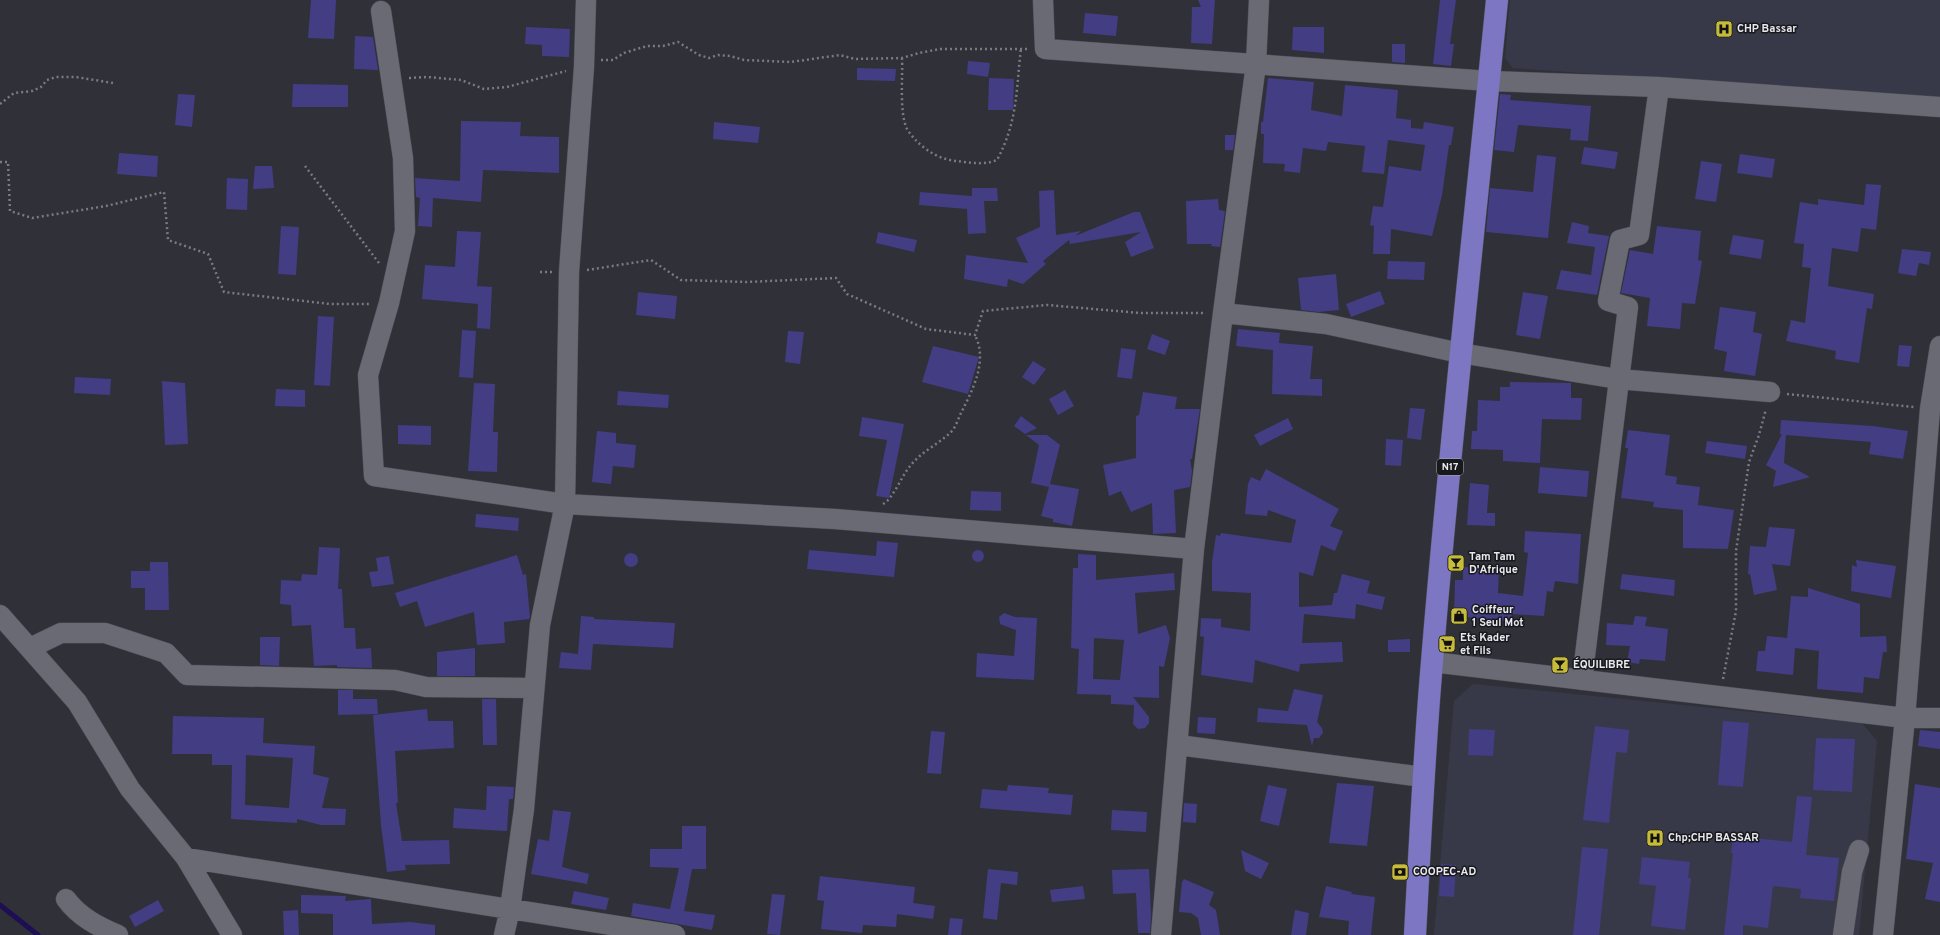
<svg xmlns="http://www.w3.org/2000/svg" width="1940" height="935" viewBox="0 0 1940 935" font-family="Overpass,sans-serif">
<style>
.built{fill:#383948}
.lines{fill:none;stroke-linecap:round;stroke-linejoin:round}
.stream{stroke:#1e0e53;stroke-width:5}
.building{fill:#433d84;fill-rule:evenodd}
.minor-casing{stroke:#4e4e56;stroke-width:21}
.major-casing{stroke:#4e4e56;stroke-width:23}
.path{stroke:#7a7a82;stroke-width:2.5;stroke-dasharray:2 3;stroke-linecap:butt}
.minor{stroke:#6a6a75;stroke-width:20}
.major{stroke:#7c76c3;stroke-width:22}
.labels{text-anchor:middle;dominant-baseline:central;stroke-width:3;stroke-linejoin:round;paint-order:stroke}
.shield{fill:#18191d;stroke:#aaaaaf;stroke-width:1}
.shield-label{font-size:10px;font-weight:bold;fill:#e8e8ee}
.poi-label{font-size:11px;font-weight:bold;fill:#e8e8ee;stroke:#18191d;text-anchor:start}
</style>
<rect width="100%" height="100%" fill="#303039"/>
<path class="built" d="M1510 0H1940V99L1513 68 1505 58Z
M1473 684 1862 723 1877 741 1859 935H1434L1454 701Z"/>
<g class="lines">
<path class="stream" d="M0 905 38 935"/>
</g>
<path class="building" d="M311 0H336L334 39 308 38Z
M1198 0H1215L1212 44 1191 43 1192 7H1201Z
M1440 0H1456L1450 44H1454L1451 66 1433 64Z
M1085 13 1118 16 1116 36 1083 33Z
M526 27 570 29 569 57 542 56V45L525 44Z
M1293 27H1324V53L1292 50Z
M355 36 373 37 378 70 354 69Z
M1392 44H1405V63L1392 62Z
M968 61 990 63 988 77 967 74Z
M857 68 896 69 895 81 857 80Z
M989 78 1014 79 1013 110H988Z
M1268 78 1314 82 1311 110 1342 116 1345 85 1398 90 1396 118 1411 120V128L1423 129 1424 122 1454 127 1451 145H1449L1442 195 1432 236 1391 229 1390 254H1373L1374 226 1370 225 1373 206 1383 207 1389 166 1421 171 1425 145 1388 140 1384 174 1362 172 1365 146 1328 142 1326 151 1303 148 1300 173 1284 171 1285 164 1263 163 1264 134H1261V122H1263Z
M293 84 348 85V107H292Z
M178 94 195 95 192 127 175 125Z
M1500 94 1511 95 1510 100 1591 106 1588 141 1570 140 1571 129 1518 125 1514 152 1494 150Z
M461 121 521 122 520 136 559 137V173L483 170 481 202 433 198 432 227 418 226 420 198 416 197 415 178 460 181Z
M714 122 760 127 758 143 713 139Z
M1225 135H1235L1233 150H1225Z
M1584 147 1618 152 1615 169 1581 164Z
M119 153 158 156 157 177 117 174Z
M1740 154 1775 159 1772 178 1737 173Z
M1537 155 1556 157 1548 238 1486 232 1490 188 1533 192Z
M1701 161 1722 164 1716 202 1695 199Z
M255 166H272L274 188 253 189Z
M227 178 248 179 247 210 226 209Z
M1866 184 1881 185 1876 230 1861 228 1858 252 1832 248 1828 286 1874 294 1872 309 1867 308 1859 363 1835 359 1836 351 1786 341 1791 320 1805 323 1811 268 1802 267 1804 244 1794 243 1800 202 1818 205V199L1864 205Z
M972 188H997L998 201H984L986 233 968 234 967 209 919 205 920 192 972 196Z
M1054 190 1056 235 1081 231 1075 236 1134 212H1140L1154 248 1131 257 1125 242 1141 232 1070 244 1069 240 1043 261 1046 264 1023 284 1008 279 1007 287 964 279 966 255 1028 263 1016 238 1040 227 1039 191Z
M1218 199 1219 210 1225 211 1220 247 1211 246 1212 244H1187L1186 201Z
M1572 222 1589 226 1588 233 1609 236 1597 295 1556 289 1561 270 1591 275 1595 247 1567 243Z
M281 226 299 227 296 275 278 274Z
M1657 226 1701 231 1698 260 1702 261 1695 304 1682 303 1680 329 1647 326 1650 298 1621 293 1630 250 1653 254Z
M457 231 481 232 477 286 492 287 490 329 477 328 478 304 422 299 425 265 455 267Z
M878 232 917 240 914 252 876 243Z
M1733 235 1764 240 1761 259 1729 254Z
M1902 249 1931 252 1929 265 1919 263 1916 276 1898 273Z
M1388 261 1425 262 1424 280 1387 279Z
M1336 274 1339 310 1318 312 1301 310 1298 278Z
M1380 291 1385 304 1351 317 1346 304Z
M638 292 677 296 675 319 636 315Z
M1523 292 1548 296 1540 339 1516 335Z
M1720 307 1756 312 1753 332 1762 334 1755 376 1724 371 1727 352 1714 349Z
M318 316 334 317 330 386 314 385Z
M1238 329 1280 333 1279 343 1313 346 1310 379H1322V396L1272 394 1273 350 1236 346Z
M462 330 476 331 473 378 459 377Z
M788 331 804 332 800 364 785 362Z
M1152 334 1170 341 1165 355 1147 349Z
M1899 345 1912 346 1909 367 1897 366Z
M933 346 979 357 968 394 922 382Z
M1121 348 1136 350 1132 379 1117 377Z
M1033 361 1046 369 1034 385 1022 377Z
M75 377 111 379 110 395 74 393Z
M162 381 185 383 188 444 165 445Z
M1510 382 1571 383V398H1582L1581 420 1542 419 1540 463 1503 461V450L1471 449 1472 431H1477L1478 400 1500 401V387H1510Z
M474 383 495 384 493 432H498L497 472 468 471Z
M276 389 305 390V407L275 406Z
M1065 390 1074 406 1058 415 1049 399Z
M618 391 669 395 668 408 617 405Z
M1143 392 1177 397 1175 409H1200L1192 459H1190L1192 471 1190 487 1174 490 1176 533 1153 534 1152 503 1131 512 1121 491 1109 496 1103 465 1136 458V416L1139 415Z
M1410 408 1425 409 1421 440 1407 438Z
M1021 416 1037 428 1025 434 1014 426Z
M862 417 904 424 889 498 876 496 887 440 859 436Z
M1288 418 1293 429 1260 446 1254 435Z
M1781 420 1873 426 1908 431 1903 459 1869 454 1871 442 1786 435 1784 463 1810 477 1773 487 1776 471 1766 465 1782 434H1780Z
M398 425 431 426V445L398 444Z
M1628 430 1670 435 1665 475 1677 477 1676 484 1700 487 1698 505 1734 510 1728 549 1683 548V510L1653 507 1654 502 1621 498 1628 448H1625Z
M597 431 616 433V443L636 445 634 468 613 466 611 484 592 482Z
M1026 435H1047L1060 445 1050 484 1079 489 1072 526 1053 522V519L1041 516 1049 487 1031 483 1039 445Z
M1386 439 1403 440 1401 466 1385 465Z
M1707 441 1747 446 1745 459 1705 453Z
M1540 467 1589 471 1587 497 1538 493Z
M1266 469 1339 509 1330 526 1343 531 1335 551 1321 545 1313 576 1299 572V607L1332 605 1334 593H1337L1342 574 1370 581 1367 593 1385 597 1382 610 1356 604 1355 619 1304 614 1302 643 1342 642 1343 662 1300 664 1299 672 1255 660 1253 683 1201 675 1204 637 1200 636 1201 618 1221 619V627L1250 631 1251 593 1212 591V562L1216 535 1220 536 1221 533 1291 543 1296 520 1268 510 1267 516 1245 514 1248 484 1251 477 1260 481Z
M1470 483 1489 485 1487 513H1495V526L1467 525Z
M971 491 1001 492V511L970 510Z
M476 514 519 518 518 531 475 527Z
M1769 527 1795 529 1790 566 1772 564 1777 590 1754 595 1750 574H1748L1750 546 1766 547Z
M1525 531 1581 534 1578 584 1555 581 1553 592 1547 591 1544 616 1512 614 1511 621 1454 616 1455 580H1463V567L1499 569 1498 593 1523 596 1528 553 1524 552Z
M877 541 898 543 894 577 807 569 809 550 876 556Z
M319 547 340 548 338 589H342L344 628H355L356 649 371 648 372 668 337 667V665L314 666 311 625 292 626 291 605 280 604 281 580 301 581 302 574 317 575Z
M972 556a6 6 0 1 1 12 0a6 6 0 1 1-12 0Z
M624 560a7 7 0 1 1 14 0a7 7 0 1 1-14 0Z
M1078 554 1096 555V580L1174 573 1175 590 1135 593 1138 634 1166 625 1170 638 1164 667 1159 666V698L1133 697 1149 717V723L1145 728 1138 729 1133 724 1134 705 1111 704V695L1077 694 1079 649 1071 648 1073 568H1078ZM1094 638 1124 640 1120 680 1093 679Z
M517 555 523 575 526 574 530 617 529 619 504 622 505 643 477 645 474 612 425 627 417 601 400 607 395 593Z
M389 556 394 584 372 587 369 572 378 571 376 558Z
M1856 560 1896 566 1891 598 1851 591 1852 565 1857 567Z
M150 562H168L169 610H145V588H131V571H150Z
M1622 574 1675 580 1674 596 1620 589Z
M1808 588 1860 604V637L1886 636 1887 652H1883L1879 679 1864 677 1863 693 1817 689 1819 651 1795 648 1793 675 1756 671 1758 651H1765L1767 636 1787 638 1791 596 1808 597Z
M1004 613 1015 617 1037 618 1034 680 976 677 977 653 1014 656 1016 630 1000 624 999 617Z
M581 616 594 617V619L675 623 673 648 593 644 591 670 559 668 561 652 578 654Z
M1635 616 1647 617 1645 626 1668 629 1665 661 1640 659 1639 664 1627 662 1630 646 1606 645 1607 623 1633 625Z
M260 637H280L279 666 260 665Z
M1410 639V652H1388V640Z
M475 648V676H437V652Z
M1294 689 1323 695 1317 722 1322 728 1323 733 1319 738H1314L1312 746 1307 725 1257 722 1258 708 1288 711Z
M338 690H353V699H377L378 714 338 715Z
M482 699H496L497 745H483Z
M427 709 428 721H453L454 748 395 751 398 803H396L402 841 449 840 450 864 405 865 406 870 387 872 381 825 373 715Z
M173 716 264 718 263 743 315 746 313 774 329 778 322 808 346 809 345 825H321L297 819V823L231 819 232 765H212V754H172ZM246 755 293 758 289 808 245 805Z
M1198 717 1216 718 1215 734 1197 733Z
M1723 721 1749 723 1743 787 1718 785Z
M1595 726 1629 730 1627 753 1616 752 1609 823 1583 820Z
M1469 729 1495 730 1493 756 1468 755Z
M1920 730 1940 732V749L1918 746Z
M931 731 945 732 941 774 927 773Z
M1816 738 1855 739 1852 792 1813 790Z
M1337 783 1374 786 1367 846 1329 843Z
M1915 784 1940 788V902L1925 899 1933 863 1906 859Z
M1008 785 1049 788 1048 793 1073 795 1071 815 980 808 982 789 1007 791Z
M1268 785 1287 789 1279 826 1260 821Z
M487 786 514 787 513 799H509L507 831 453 828 454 808 486 810Z
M1797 796 1812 797 1806 855 1839 858 1834 901 1800 898 1801 889 1773 886 1768 928 1743 925V935H1724L1733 853H1731L1733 836 1792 842Z
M1184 803 1197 804 1196 823 1183 822Z
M553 810 571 812 562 867 589 874 587 884 531 874 538 839 549 841Z
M1112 810 1147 812 1146 832 1111 830Z
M682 826H706V869H692L684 911 715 915 712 930 631 916 633 903 670 909 679 868 650 867V849H682Z
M1582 847 1608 849 1599 935H1573Z
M1241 850 1269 863 1261 879 1245 871Z
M1642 857 1690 862 1688 878H1691L1685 930 1651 926 1656 886 1639 884Z
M1441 864 1456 865 1454 897 1439 896Z
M988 869 1018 872 1017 885 1001 883 997 920 983 918Z
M1149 869 1151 916 1150 933H1138L1136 893 1113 894 1112 870Z
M820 876 915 887 913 903 935 906 933 919 897 914 896 927 863 925 862 933 821 929 824 901 817 900Z
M1184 879 1214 892 1209 905 1216 910 1220 935H1201L1198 918 1191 913 1179 912 1182 882Z
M1083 886 1085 899 1052 902 1050 890Z
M1326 886 1352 892 1351 894 1375 897 1371 935H1348L1349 921 1319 917Z
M574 891 609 898 606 910 571 904Z
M772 894 785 895 780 935 767 934Z
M301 895 346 896 345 901 371 899 372 924 410 922 435 925V935H333V914L301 913Z
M158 900 164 911 135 927 129 916Z
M298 910 299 935H284L283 911Z
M1295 910 1309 913 1306 935H1291Z
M950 918 963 919 961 935H948Z"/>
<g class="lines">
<defs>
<path id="minor" d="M1043 0 1045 49 1489 81 1659 87 1940 107
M381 11 403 158 405 231 389 303 368 375 374 476 565 504 835 519 1194 549
M1223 313 1326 324 1460 353 1618 379 1770 392
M0 615 77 702 130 789 186 858 232 935
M30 648 61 633H105L166 653 187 675 395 680 426 687 534 688
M1432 662 1905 718H1940
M1582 680 1628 307 1608 301 1620 240 1639 235 1659 87
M1178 745 1423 777
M186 858 675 935
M66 899C79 917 99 927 118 935
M504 935 510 909 524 809 540 625 565 504 569 272 584 67 586 0
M1161 935 1194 549 1223 313 1256 64 1259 0
M1843 935 1852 872 1859 850
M1883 935 1905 718 1930 409 1940 346"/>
<path id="major" d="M1415 935C1420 844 1424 753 1432 662 1450 441 1475 221 1497 0"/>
</defs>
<use href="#minor" class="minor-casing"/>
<use href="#major" class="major-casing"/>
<path class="path" d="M902 58C903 77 899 112 907 129 912 137 918 143 926 149 935 156 946 160 957 161 970 163 985 165 997 160 1018 121 1016 90 1021 48
M601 60H613L624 53 647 46H663L678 42 699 55 709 58 718 55 730 56 744 60 791 62 840 55 855 59 902 58 919 53 940 49H1027
M409 78 427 77 461 80 484 89 507 87 566 71
M0 104 14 93 32 91 41 87 47 80 56 77H76L113 83
M0 162H8L10 211 32 218 106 206 164 192 168 240 208 254 224 292 330 304H371
M305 166 379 263
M587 270 651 260 681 280 747 282 836 278 847 294 926 329 975 335 983 311 1047 305 1140 313H1206
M540 272H552
M1787 394 1914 407
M883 504C894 498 901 476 911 465 922 451 939 444 951 432 956 427 958 419 961 413 973 389 988 361 975 335
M1723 679 1736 611V551L1749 462 1759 435 1766 409"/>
<use href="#minor" class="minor"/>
<use href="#major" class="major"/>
</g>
<defs>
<symbol id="hospital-square" viewBox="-11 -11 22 22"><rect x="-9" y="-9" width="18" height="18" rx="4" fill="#c7bb3c" stroke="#18191d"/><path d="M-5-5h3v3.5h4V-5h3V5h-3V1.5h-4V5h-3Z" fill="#111"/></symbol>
<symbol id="bar-square" viewBox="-11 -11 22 22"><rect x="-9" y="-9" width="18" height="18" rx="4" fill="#c7bb3c" stroke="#18191d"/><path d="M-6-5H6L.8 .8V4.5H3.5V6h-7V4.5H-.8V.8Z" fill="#111"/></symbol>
<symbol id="shop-square" viewBox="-11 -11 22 22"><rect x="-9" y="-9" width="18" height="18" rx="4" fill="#c7bb3c" stroke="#18191d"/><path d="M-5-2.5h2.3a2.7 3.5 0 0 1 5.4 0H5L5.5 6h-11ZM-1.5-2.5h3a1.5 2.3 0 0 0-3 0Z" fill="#111"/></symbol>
<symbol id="supermarket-square" viewBox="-11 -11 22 22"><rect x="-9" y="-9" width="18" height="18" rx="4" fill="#c7bb3c" stroke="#18191d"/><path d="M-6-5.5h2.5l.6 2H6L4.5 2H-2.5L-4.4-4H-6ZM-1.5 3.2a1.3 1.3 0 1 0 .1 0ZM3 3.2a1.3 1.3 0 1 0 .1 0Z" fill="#111"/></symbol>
<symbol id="bank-square" viewBox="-11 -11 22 22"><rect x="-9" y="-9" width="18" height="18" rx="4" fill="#c7bb3c" stroke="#18191d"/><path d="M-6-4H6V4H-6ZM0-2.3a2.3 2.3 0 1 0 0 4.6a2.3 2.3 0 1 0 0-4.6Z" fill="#111"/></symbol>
</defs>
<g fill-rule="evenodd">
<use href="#hospital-square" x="1714" y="19" width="20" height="20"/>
<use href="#bar-square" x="1446" y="553" width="20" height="20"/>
<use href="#shop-square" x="1449" y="606" width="20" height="20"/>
<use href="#supermarket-square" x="1437" y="634" width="20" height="20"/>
<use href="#bar-square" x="1550" y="655" width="20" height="20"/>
<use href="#hospital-square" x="1645" y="828" width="20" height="20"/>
<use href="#bank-square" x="1390" y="862" width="20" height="20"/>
</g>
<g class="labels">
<rect class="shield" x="1437" y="459" width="26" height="16" rx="3"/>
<g class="shield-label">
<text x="1450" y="467">N17</text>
</g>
<g class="poi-label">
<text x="1737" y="29">CHP Bassar</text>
<text x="1469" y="557">Tam Tam<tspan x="1469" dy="13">D'Afrique</tspan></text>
<text x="1472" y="610">Coiffeur<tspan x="1472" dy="13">1 Seul Mot</tspan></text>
<text x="1460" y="638">Ets Kader<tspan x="1460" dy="13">et Fils</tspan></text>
<text x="1573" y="665">ÉQUILIBRE</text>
<text x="1668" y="838">Chp;CHP BASSAR</text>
<text x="1413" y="872">COOPEC-AD</text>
</g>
</g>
</svg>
